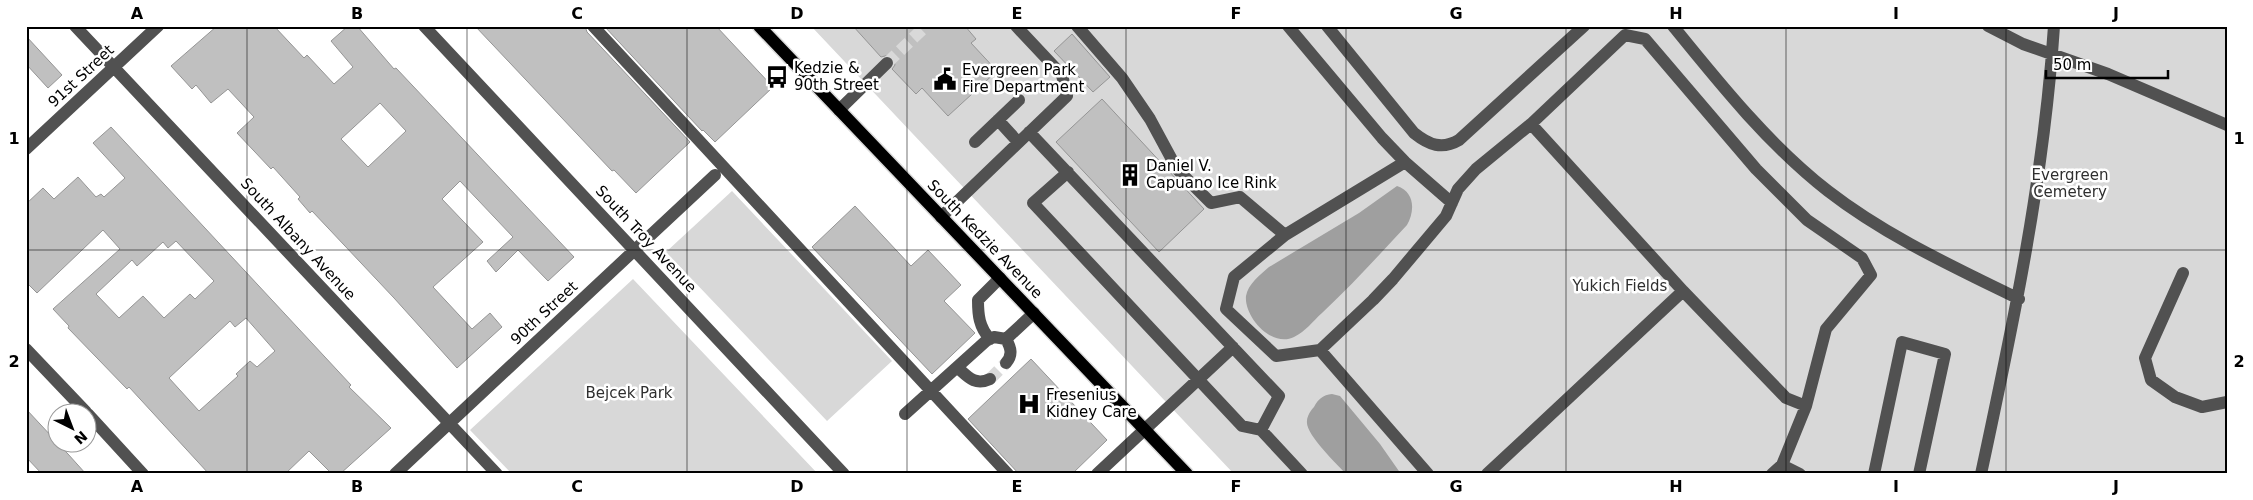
<svg xmlns="http://www.w3.org/2000/svg" width="2253" height="500" viewBox="0 0 2253 500" font-family="'DejaVu Sans',sans-serif">
<style>
.green{fill:#d8d8d8}
.water{fill:#9f9f9f}
.building{fill:#c0c0c0;stroke:#959595;fill-rule:evenodd}
.lines{fill:none;stroke-linecap:round;stroke-linejoin:round}
.minor-tunnel{stroke:#d9d9d9;stroke-width:12;stroke-dasharray:12 6;stroke-linecap:butt}
.major-casing{stroke:#dbdbdb;stroke-width:15}
.minor{stroke:#515151;stroke-width:12}
.major{stroke:#000;stroke-width:12}
.grid{fill:none;stroke:#000;stroke-width:1;stroke-opacity:0.55}
.labels{text-anchor:middle;dominant-baseline:central;stroke-width:5;stroke-linejoin:round;paint-order:stroke}
.poi-label{font-size:15px;fill:#000;stroke:#fff;text-anchor:start}
.street-label{font-size:15px;fill:#000;stroke:#fff}
.park-label{font-size:15px;fill:#2f2f2f;stroke:#fff}
.neatline{fill:none;stroke:#000;stroke-width:2}
.grid-label{font-size:16px;text-anchor:middle;font-weight:bold;fill:#000}
</style>
<rect width="100%" height="100%" fill="#fff"/>
<path class="green" d="M811 26H2227V474H1234Z
M732 191 892 361 827 421 666 252Z
M633 279 818 474H512L470 430Z"/>
<path class="water" d="M1397 186C1415 192 1415 211 1407 225 1379 255 1352 285 1322 313 1313 321 1305 332 1294 337 1272 348 1244 317 1246 296 1248 284 1260 275 1269 267L1359 213Z
M1332 394 1340 396 1380 444 1401 474H1346C1337 464 1305 434 1307 421 1307 416 1311 410 1314 407 1318 399 1323 395 1332 394Z"/>
<path class="building" d="M217 26H274L304 58 307 55 334 84 353 67 331 41 348 26H357L394 69 396 68 574 257 548 281 518 250 496 272 487 261 513 237 460 181 442 199 483 242 433 287 472 329 490 313 502 327 457 368 394 298 312 211 310 213 298 199 300 197 273 167 271 169 237 133 254 117 228 89 211 103 196 85 192 89 171 66ZM380 103 406 131 368 167 341 139Z
M475 26H585L587 32 690 142 636 193 614 170 612 171Z
M604 26H716L773 87 715 142 703 130 702 131Z
M853 26H965L976 39 971 43 997 71 948 116 922 88 916 94 892 69 895 65 893 58 889 55 881 57Z
M1072 34 1110 77 1093 92 1054 51Z
M26 36 62 75 48 88 26 64Z
M1102 99 1204 209 1159 252 1056 142Z
M111 127 351 385 349 387 391 428 340 474H332L309 451 285 474H209L129 387 127 389 68 328 69 326 53 309 120 249 103 230 37 293 26 282V204L43 188 54 199 78 177 96 197 101 194 104 197 125 178 93 143ZM176 241 214 281 195 299 190 294 164 318 143 296 119 318 96 294 132 260 137 266 163 242 168 248ZM246 318 275 351 257 367 250 361 236 374 238 376 199 411 169 378 230 321 235 327Z
M855 206 911 266 928 250 961 285 944 301 975 333 932 374 812 247Z
M1031 359 1107 440 1072 474H1019L968 419Z
M26 409 68 454 86 474H42L26 457Z"/>
<g class="lines">
<path class="minor-tunnel" d="M887 63 926 26
M990 379 1006 363"/>
<defs>
<path id="major" d="M759 26 1187 474"/>
</defs>
<use href="#major" class="major-casing"/>
<path class="minor" d="M75 26 497 474
M424 26 844 474
M593 26 1008 474
M1077 26 1122 78 1150 119 1177 169 1211 203 1240 197 1285 235
M1288 26 1382 138 1405 162 1452 203
M1327 26 1414 133C1429 145 1442 150 1459 140L1584 26
M1673 26C1720 84 1769 145 1828 191 1886 236 1954 267 2019 299
M1988 26 2023 44 2108 74 2227 125
M839 110 887 63
M998 120 1018 142
M1531 124 1683 291 1786 398 1806 406
M1029 132 1279 396 1261 430
M975 142 1019 100
M26 149 158 26
M1405 162 1285 235 1234 277 1226 309 1276 356 1320 350 1428 474
M1068 172 1033 203 1242 426 1261 430 1302 474
M941 217 1067 96 1062 75 1016 26
M2183 273 2145 358 2151 380 2175 397 2202 407 2227 402
M990 339C979 327 978 315 978 300L1000 278
M1006 339 1034 313
M26 349 86 412
M1320 350 1373 300 1393 279 1446 216 1458 189 1476 169 1531 124 1625 35 1645 39 1756 169 1807 220 1862 258 1871 275 1826 329 1806 406 1782 465 1800 474
M1006 363C1013 355 1011 348 1006 339
M957 367C968 377 975 386 990 379
M88 414 143 474
M905 414 986 341 994 337 1006 339
M395 474 715 175
M1097 474 1233 347
M1487 474 1683 291
M1772 474 1782 465
M1874 474 1902 342 1945 354 1919 474
M1981 474C2013 325 2044 179 2054 26"/>
<use href="#major" class="major"/>
</g>
<path class="grid" d="M247 26V474M467 26V474M687 26V474M907 26V474M1126 26V474M1346 26V474M1566 26V474M1786 26V474M2006 26V474M26 250H2227"/>
<defs>
<symbol id="bus-bare" viewBox="-9 -9 18 18"><path d="M-5-6H5V4H4V6H2V4H-2V6H-4V4H-5ZM-3.5-4V0h7V-4ZM-3.5 1.2v1.5H-2V1.2ZM2 1.2v1.5H3.5V1.2Z" fill="#000" stroke="#fff" stroke-width="2.5" paint-order="stroke"/></symbol>
<symbol id="civic-bare" viewBox="-9 -9 18 18"><path d="M-.6-6.5H3V-4.5H.6V-3L4-1V1h2V6H-6V1h2V-1L-.6-3ZM-1.2 2.5V6h2.4V2.5Z" fill="#000" stroke="#fff" stroke-width="2.5" paint-order="stroke"/></symbol>
<symbol id="building-bare" viewBox="-9 -9 18 18"><path d="M-4-6H4V6H1V3H-1V6H-4ZM-2.5-4.3h1.7v1.8h-1.7ZM.8-4.3h1.7v1.8H.8ZM-2.5-1h1.7V.8h-1.7ZM.8-1h1.7V.8H.8Z" fill="#000" stroke="#fff" stroke-width="2.5" paint-order="stroke"/></symbol>
<symbol id="hospital-bare" viewBox="-9 -9 18 18"><path d="M-5-5h3v3.5h4V-5h3V5h-3V1.5h-4V5h-3Z" fill="#000" stroke="#fff" stroke-width="2.5" paint-order="stroke"/></symbol>
</defs>
<g fill-rule="evenodd">
<use href="#bus-bare" x="761" y="61" width="32" height="32"/>
<use href="#civic-bare" x="929" y="63" width="32" height="32"/>
<use href="#building-bare" x="1114" y="159" width="32" height="32"/>
<use href="#hospital-bare" x="1013" y="388" width="32" height="32"/>
</g>
<g class="labels">
<g class="poi-label">
<text x="794" y="68">Kedzie &amp;<tspan x="794" dy="17">90th Street</tspan></text>
<text x="962" y="70">Evergreen Park<tspan x="962" dy="17">Fire Department</tspan></text>
<text x="1146" y="166">Daniel V.<tspan x="1146" dy="17">Capuano Ice Rink</tspan></text>
<text x="1046" y="395">Fresenius<tspan x="1046" dy="17">Kidney Care</tspan></text>
</g>
<g class="street-label">
<text transform="translate(81 76) rotate(-43)">91st Street</text>
<text transform="translate(298 239) rotate(47)">South Albany Avenue</text>
<text transform="translate(646 239) rotate(47)">South Troy Avenue</text>
<text transform="translate(985 239) rotate(46)">South Kedzie Avenue</text>
<text transform="translate(544 313) rotate(-43)">90th Street</text>
</g>
<g class="park-label">
<text x="2070" y="175">Evergreen<tspan x="2070" dy="17">Cemetery</tspan></text>
<text x="1620" y="286">Yukich Fields</text>
<text x="629" y="393">Bejcek Park</text>
</g>
</g>
<rect width="2253" height="500" fill="none" stroke="#ffffff" stroke-width="55"/>
<g transform="translate(72 428) rotate(138)"><circle r="24" fill="#ffffff" stroke="#999999"/>
<path d="M0-4L9 19L0 12L-9 19Z" fill="#000000"/>
<text y="-8" font-size="14" font-weight="bold" text-anchor="middle" fill="#000000">N</text>
</g>
<path d="M2046 70v8h122v-8" fill="none" stroke="#000000" stroke-width="2.5"/>
<text x="2053" y="70" font-size="15" fill="#000000" stroke="#ffffff" stroke-width="4" paint-order="stroke">50 m</text>
<rect x="28" y="28" width="2198" height="444" class="neatline"/>
<g class="grid-label">
<text x="137" y="19">A</text>
<text x="357" y="19">B</text>
<text x="577" y="19">C</text>
<text x="797" y="19">D</text>
<text x="1017" y="19">E</text>
<text x="1236" y="19">F</text>
<text x="1456" y="19">G</text>
<text x="1676" y="19">H</text>
<text x="1896" y="19">I</text>
<text x="2116" y="19">J</text>
<text x="14" y="144">1</text>
<text x="2239" y="144">1</text>
<text x="14" y="367">2</text>
<text x="2239" y="367">2</text>
<text x="137" y="492">A</text>
<text x="357" y="492">B</text>
<text x="577" y="492">C</text>
<text x="797" y="492">D</text>
<text x="1017" y="492">E</text>
<text x="1236" y="492">F</text>
<text x="1456" y="492">G</text>
<text x="1676" y="492">H</text>
<text x="1896" y="492">I</text>
<text x="2116" y="492">J</text>
</g>
</svg>
